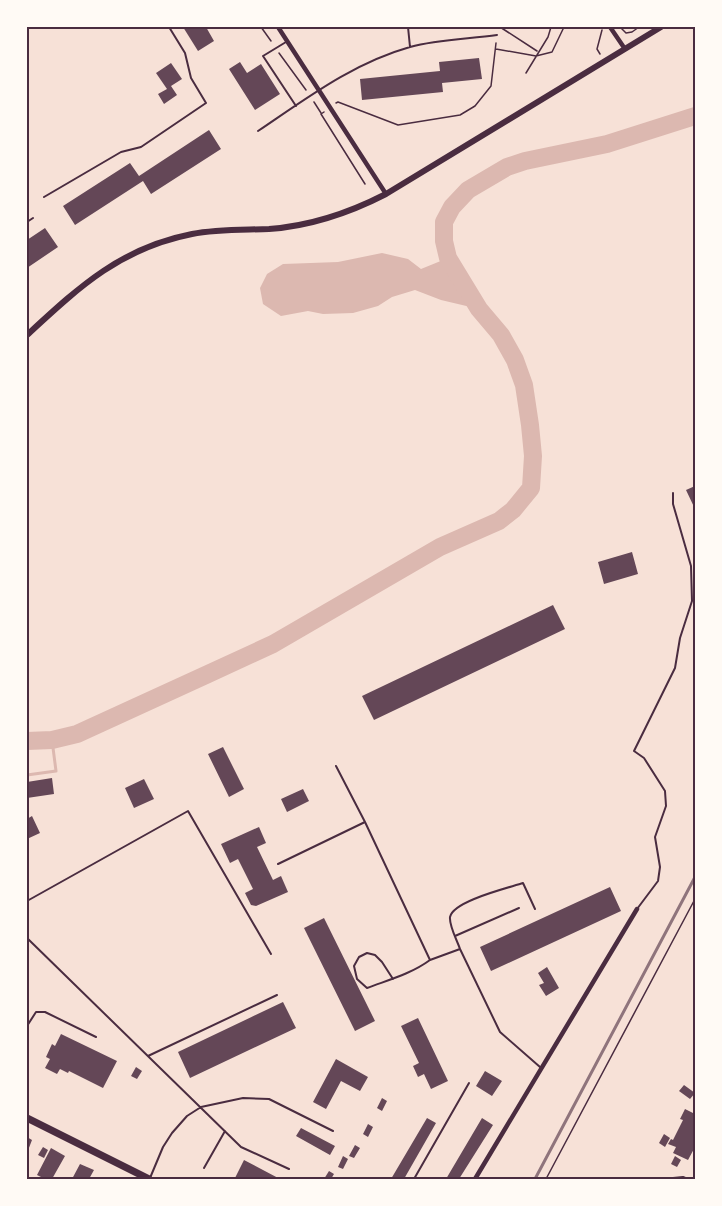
<svg xmlns="http://www.w3.org/2000/svg" width="722" height="1206" viewBox="0 0 722 1206" font-family="'PT Sans',sans-serif">
<style>
.water{fill:#dcb8b0}
.lines{fill:none;stroke-linecap:round;stroke-linejoin:round}
.stream{stroke:#dcb8b0;stroke-width:3}
.river{stroke:#dcb8b0;stroke-width:18}
.building{fill:#644757}
.path{stroke:#4a2c40;stroke-width:1.5}
.service{stroke:#4a2c40;stroke-width:2}
.minor{stroke:#4a2c40;stroke-width:4.5}
.tertiary{stroke:#4a2c40;stroke-width:6}
.secondary{stroke:#4a2c40;stroke-width:7}
.rail{stroke:#8f747c;stroke-width:3}
.neatline{fill:none;stroke:#4a2c40;stroke-width:2}
</style>
<rect width="100%" height="100%" fill="#f7e1d7"/>
<path class="water" d="M382 253 408 259 421 269 448 258 479 309 441 300 415 290 392 297 378 306 353 313 323 314 308 311 281 316 263 304 260 288 267 274 283 264 338 262Z"/>
<g class="lines">
<path class="stream" d="M27 775 56 771 52 740"/>
<path class="river" d="M27 741 52 740 77 734 208 674 273 644 440 547 499 521 513 510 531 488 533 456 530 425 524 385 515 360 501 335 479 309 448 258 444 241V222L452 207 468 190 507 167 525 161 607 144 695 116"/>
</g>
<path class="building" d="M183 27H206L214 41 198 51Z
M479 58 482 79 442 83 443 92 362 100 360 79 440 71 439 62Z
M240 62 247 73 261 64 280 94 255 110 229 69Z
M171 63 182 79 171 86 177 95 164 104 158 94 167 89 156 73Z
M209 130 221 149 151 194 143 181 75 225 63 206 130 163 139 176Z
M45 228 58 247 27 268V240Z
M695 486V509L686 490Z
M632 552 638 574 604 584 598 562Z
M553 605 565 629 374 720 362 696Z
M223 747 244 789 229 797 208 754Z
M52 778 54 794 27 798V782Z
M144 779 154 799 134 808 125 788Z
M303 789 309 801 287 812 281 799Z
M32 816 40 833 27 839V819Z
M259 827 266 843 257 847 273 880 281 876 288 892 256 906 251 905 245 893 253 889 238 859 230 863 221 844Z
M610 887 621 911 491 971 480 947Z
M324 918 375 1021 355 1031 304 928Z
M547 967 559 988 546 996 539 985 544 983 538 973Z
M283 1002 296 1028 190 1078 178 1052Z
M418 1018 448 1081 431 1089 424 1074 418 1077 413 1066 419 1063 401 1026Z
M61 1034 117 1061 103 1088 69 1071 68 1073 60 1069 57 1074 45 1068 50 1059 46 1057 52 1044 55 1046Z
M336 1059 368 1077 360 1091 341 1081 326 1109 313 1102Z
M136 1067 142 1071 137 1079 131 1076Z
M485 1071 502 1081 492 1096 476 1086Z
M684 1085 695 1093 690 1099 679 1091Z
M382 1098 387 1101 382 1111 377 1108Z
M685 1109 695 1114 693 1140 695 1147 688 1160 673 1153 676 1147 668 1144 671 1139 673 1140 683 1120 680 1119Z
M427 1118 436 1123 404 1179H391Z
M482 1118 493 1125 459 1179H446Z
M368 1124 373 1127 368 1137 363 1134Z
M301 1128 335 1146 330 1155 296 1136Z
M664 1134 670 1138 665 1147 659 1143Z
M27 1137 32 1140 27 1153Z
M355 1145 360 1148 354 1158 349 1156Z
M43 1147 48 1150 44 1158 38 1155Z
M51 1148 65 1156 52 1179H45L37 1175Z
M343 1156 348 1159 343 1169 338 1167Z
M675 1156 681 1160 677 1167 671 1164Z
M244 1160 280 1179H237L235 1178Z
M80 1164 94 1170 89 1179H72Z
M329 1171 334 1174 331 1179H324Z"/>
<g class="lines">
<path class="path" d="M261 27 271 41
M500 27 537 51
M620 27 626 33 632 32 639 27
M496 49 536 56 552 52 564 27
M279 53 306 90
M600 54 597 49 602 30
M526 73 548 37 551 27
M314 102 321 113
M336 103 338 102 398 125 460 115 475 106 491 86 496 43
M324 112 321 114 365 184
M546 1179 695 899"/>
<path class="service" d="M408 27 410 47
M286 42 263 56 296 106
M258 131C307 98 353 63 410 47 438 39 469 39 497 35
M44 197 121 152 141 147 206 103 191 78 185 53 169 27
M27 222 33 218
M336 766 365 822 430 960 460 949 500 1032 540 1067
M278 864 365 822
M27 901 188 811 271 954
M637 909 658 881 660 867 655 837 666 806 665 791 644 758 634 751 675 668 680 638 692 601 691 566 673 504V493
M455 936 519 908
M27 938 241 1147 289 1169
M460 949C457 940 449 926 450 917 453 901 508 888 523 883L535 909
M393 979 382 962 375 955 367 953 359 957 354 966 357 979 367 988C388 980 411 974 430 960
M27 1026 36 1012H45L96 1037
M148 1056 277 995
M204 1168 225 1131
M150 1178 163 1147 172 1133 187 1116 201 1107 243 1098 269 1099 333 1131
M414 1179 469 1083
M663 1179 683 1177 688 1179"/>
<path class="minor" d="M278 27 386 194
M610 27 625 49
M475 1179 637 909"/>
<path class="tertiary" d="M27 335C78 288 120 248 192 234 217 229 243 230 269 229 312 226 349 213 386 194L661 27"/>
<path class="secondary" d="M27 1118 149 1179"/>
<path class="rail" d="M535 1179 695 877"/>
</g>
<rect width="722" height="1206" fill="none" stroke="#fffaf5" stroke-width="57"/>
<rect x="28" y="28" width="666" height="1150" class="neatline"/>
</svg>
